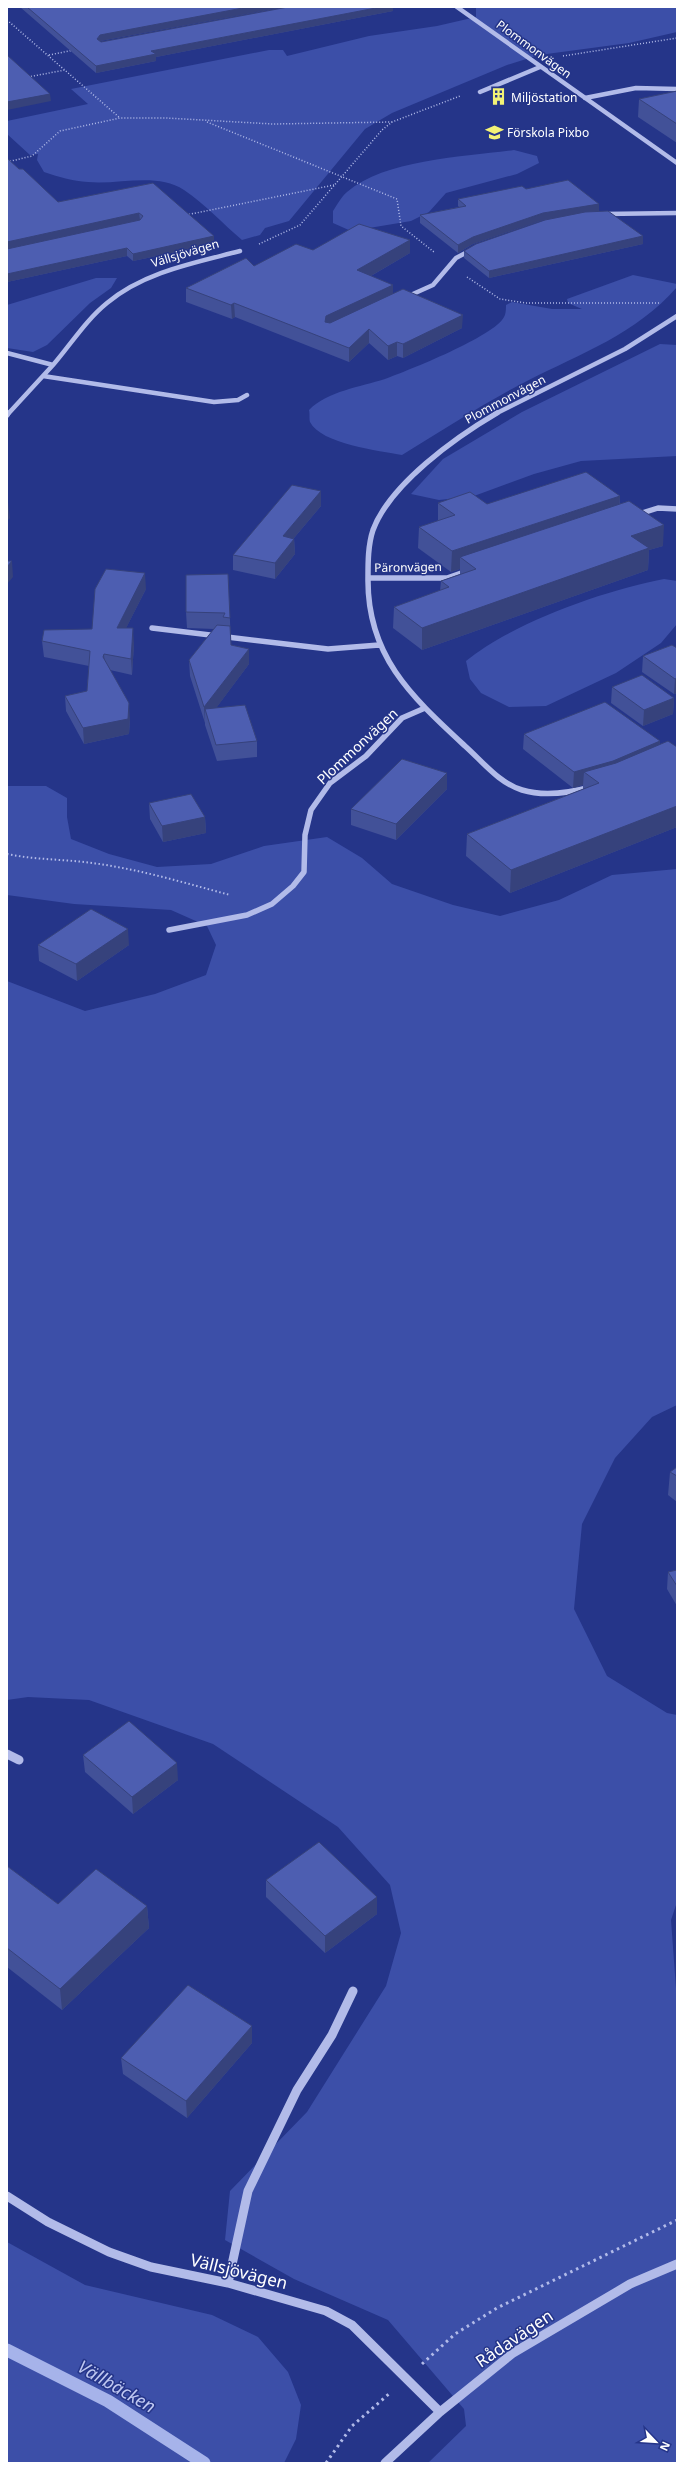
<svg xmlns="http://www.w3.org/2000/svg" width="684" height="2470" viewBox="0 0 684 2470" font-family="'Noto Sans',sans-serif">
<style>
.green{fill:#3c4fa8}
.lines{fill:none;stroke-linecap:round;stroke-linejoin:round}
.stream{stroke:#a6b3ea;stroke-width:13}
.path-far2{stroke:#b2bbe9;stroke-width:1.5;stroke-dasharray:1 2;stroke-linecap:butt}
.path-far1{stroke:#b2bbe9;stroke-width:2;stroke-dasharray:1.5 2.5;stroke-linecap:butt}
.path{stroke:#b2bbe9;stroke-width:3;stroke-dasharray:2.5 4;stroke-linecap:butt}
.minor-far2{stroke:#b2bbe9;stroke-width:4.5}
.minor-far1{stroke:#b2bbe9;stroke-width:5.5}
.minor{stroke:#b2bbe9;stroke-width:9}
.wall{fill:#425198}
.shaded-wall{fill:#36427c}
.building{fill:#4d5eb1;stroke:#36427c}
.labels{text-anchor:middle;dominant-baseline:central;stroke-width:3;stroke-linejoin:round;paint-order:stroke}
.far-street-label{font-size:12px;fill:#fff;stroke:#253589}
.far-poi-label{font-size:12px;fill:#fff;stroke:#253589;text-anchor:start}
.street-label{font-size:14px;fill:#fff;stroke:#253589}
.near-street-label{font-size:17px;fill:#fff;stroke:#253589}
.near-water-label{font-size:18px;font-style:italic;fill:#bec7f1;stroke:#253589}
</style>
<rect width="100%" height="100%" fill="#253589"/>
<path class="green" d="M518 7H677V32L629 43 539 55 507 65 392 113 365 129 289 221 265 228 260 235 242 240C223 224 205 204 184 190 157 172 119 185 88 182 73 181 58 177 44 172L37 160 38 154 30 155 7 134V121L88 104 71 89 269 50H283L287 56 369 36 437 26 476 17V8Z
M514 150 537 156 539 163 517 174 446 193 429 212 411 221 351 231 333 223V211C337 205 341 197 347 192 386 159 464 157 514 150Z
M633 275 677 284V287C636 334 582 353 527 381 484 403 443 430 402 455 380 451 321 444 310 422 309 419 310 413 309 410 328 391 360 387 385 379 407 371 495 336 504 317 506 314 506 308 506 305L512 302 552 309H582L568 303 567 299Z
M96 278H117L111 288 90 303 47 345 33 352 7 348V305Z
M660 344 677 345V456L581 461 534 474 474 496 439 500 411 494 443 459 522 412Z
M664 579 677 581V624L661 643 616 673 546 706 509 707 481 693 470 679 466 661C512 623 605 590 664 579Z
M7 786H46L67 798V817L71 839 109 854 157 867 211 864 264 846 327 837 362 858 392 884 453 905 500 916 559 900 612 875 677 869V1405L652 1417 615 1458 582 1524 574 1609 607 1676 667 1713 677 1715V1902L671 1920 677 2002V2463H428L466 2426 464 2409 388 2320 294 2279 225 2240 230 2191 307 2112 386 1986 401 1933 390 1885 338 1827 213 1744 89 1700 28 1697 7 1700V981L85 1011 155 994 206 975 216 945 207 926 171 910 74 904 7 895Z
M7 2242 85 2285 212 2315 258 2337 288 2372 301 2405 296 2439 284 2463H7Z"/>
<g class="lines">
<path class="stream" d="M7 2350 108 2401 204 2463"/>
<path class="path-far2" d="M7 20 120 118
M49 55 74 50
M563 56 677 38
M28 77 65 70
M207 122 397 199 401 226 434 252
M7 162 32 156 60 131 120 118H166L273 124 392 122
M186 215 334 185
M259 244 300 225 382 130 392 122 460 96
M467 277 500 299 526 303H659"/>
<path class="path-far1" d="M7 854C36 860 63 859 92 863 139 869 185 883 230 895"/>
<path class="path" d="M422 2364 455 2334 497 2308 677 2220
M326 2463 352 2426 390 2393"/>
<path class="minor-far2" d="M457 7 677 163
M480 92 540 67
M585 98 636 88 677 89
M604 214 677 213
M404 298 433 285 456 258 473 249
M7 353 53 365 8 414
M53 365C71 344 86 320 107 303 144 272 194 263 240 251
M43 376 214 402 238 400 247 395
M495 414 625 349 677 316"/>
<path class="minor-far1" d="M497 413C456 437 390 484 373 530 368 545 368 562 368 578 367 656 411 696 465 746 483 762 499 783 522 790 545 797 569 793 591 787
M7 415 8 413
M636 515 658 508 677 509
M368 578H447L467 571
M152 628 328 649 379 645
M169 930 247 915 272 904 293 886 304 872 305 835 311 810 330 783 366 756 402 718 425 708"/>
<path class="minor" d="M7 1754 19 1760
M7 2196 48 2222 109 2252 151 2267 228 2283 326 2311 352 2325 440 2412
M228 2283 248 2191 297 2090 332 2035 353 1991
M385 2463 440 2412 513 2353 630 2284 677 2264"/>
</g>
<path class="wall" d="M20 7H284L100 41 101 42 288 7H393V11L156 57V61L96 73Z
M677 91V143L638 117 639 99Z
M19 169 58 202 153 183 214 244 133 261 127 256 7 282Z
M526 189 599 211 643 236V244L489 278 464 258V251L554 219 543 220 473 244 458 253 420 223V215L459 207 458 206V199Z
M410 240V253L371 276 393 294 462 328 403 358 397 356 388 360 369 343 349 362 235 317 232 319 186 302V288L254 266 313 250Z
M321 491V506L294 538 295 554 275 579 233 570V555Z
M620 496V505L663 546 649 550 648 570 422 650 393 628 394 607 440 591 441 581 460 574V569L451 572 418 548 419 527 438 521V503L487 504Z
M228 574 231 645 249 649V664L216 708 257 741V757L217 761 205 725V722V723L190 676 189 660 214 629 187 628 186 612Z
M146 589 126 628 134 644 132 675 110 670 130 719 129 734 84 744 66 711 65 696 87 691 89 666 44 657 42 641 92 629Z
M672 645 677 693 674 694 642 672 643 656Z
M612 687 674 698 673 714 643 726 611 703Z
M524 734 660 741V745L677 747V827L510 893 466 856 467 834 583 789V785L573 788 523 749Z
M447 773V789L396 840 351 825V809Z
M149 803 205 817 206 833 163 842 150 819Z
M38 945H129L77 981 39 961Z
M677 1467V1502L668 1495 670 1472Z
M677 1570V1606L667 1589 668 1572Z
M83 1755 178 1780 133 1814 85 1772Z
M7 1866 58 1904 147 1906 149 1928 62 2010 7 1967Z
M266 1880 377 1914 325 1953 266 1897Z
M252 2026V2043L187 2118 123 2074 121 2058Z"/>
<path class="shaded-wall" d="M248 7H284L100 41 97 39 100 35Z
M381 7H393V11L156 57V61L96 73V66L151 51Z
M50 94 51 101 7 110V102Z
M599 204V211L543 220 473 244 458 253V245L473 237 543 213Z
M139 213 140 220 7 249V242Z
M214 236V244L133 261V254Z
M643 236V244L489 278V271Z
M410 240V253L357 284V270Z
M127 248V256L7 282V274Z
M393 285V299L326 336 325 322 326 316Z
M234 303 235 317 232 319 231 305Z
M463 315 462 328 403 358V344Z
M369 329V343L349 362V348Z
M397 342V356L388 360V346Z
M321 491V506L283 551V536Z
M620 496 619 516 460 557V569L451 572 452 551Z
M8 502 10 518 7 521V504Z
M664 525 663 546 649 550 648 570 422 650V628L631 536Z
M294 539 295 554 275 579V563Z
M12 561 13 577 7 584V567Z
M145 573 146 589 118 644 117 628Z
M133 628 134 644 132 675 131 659Z
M249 649V664L208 719 205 709V723L204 707Z
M104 654 105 669 103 657Z
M677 678V693L674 694 675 679Z
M674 698 673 714 643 726 644 710Z
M129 703 130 719 129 734 84 744 83 728Z
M660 741 659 757 584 772 583 785 573 788 574 772Z
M447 773V789L396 840V824Z
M677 806V827L510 893 511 870Z
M205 817 206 833 163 842 162 826Z
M128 929 129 945 77 981 76 964Z
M177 1763 178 1780 133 1814 132 1797Z
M377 1897V1914L325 1953V1936Z
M147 1906 149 1928 62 2010 60 1989Z
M252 2026V2043L187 2118 186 2101Z"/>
<path class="building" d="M27 7H248L100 35 97 39 101 42 288 7H381L151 51 156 54 96 66Z
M7 55 50 94 7 102Z
M677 91V124L639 99Z
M7 158 19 169H23L58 202 153 183 214 236 133 254 127 248 7 274V249L140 220 143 216 139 213 7 242Z
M568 180 599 204 543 213 473 237 458 245 420 215 466 206 458 199 522 186 526 189Z
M608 211 643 236 489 271 464 251 476 244 545 220 585 212Z
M359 224 410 240 357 270 393 285 326 316 325 322 330 323 403 289 463 315 403 344 397 342 388 346 369 329 349 348 234 303 231 305 186 288 246 258 254 266 296 244 313 250Z
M586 472 620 496 452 551 419 527 455 515 438 503 470 492 487 504Z
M292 485 321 491 283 536 294 539 275 563 233 555Z
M629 501 664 525 631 536 649 548 422 628 394 607 449 587 441 581 476 569 460 557Z
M7 561H12L7 567Z
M106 569 145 573 117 628H133L131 659 104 654 103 657 129 703 128 719 83 728 65 696 87 691 90 651 42 641 44 630 92 629 95 589Z
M228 574 230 618 223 617 225 613 186 612V575Z
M217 625 230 626 231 645 249 649 204 707 189 660Z
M672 645 677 648V678L675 679 643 656Z
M642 675 674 698 644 710 612 687Z
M605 702 660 741 613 761 574 772 524 734Z
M245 705 257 741 216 745 205 709Z
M668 741 677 747V806L511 870 467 834 599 783 584 772 616 763Z
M402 759 447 773 396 824 351 809Z
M191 794 205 817 162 826 149 803Z
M91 909 128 929 76 964 38 945Z
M677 1467V1476L670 1472Z
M677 1570V1586L668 1572Z
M129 1721 177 1763 132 1797 83 1755Z
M319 1842 377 1897 325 1936 266 1880Z
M7 1866 58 1904 96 1869 147 1906 60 1989 7 1948Z
M188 1985 252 2026 186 2101 121 2058Z"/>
<defs>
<symbol id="building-bare" viewBox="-9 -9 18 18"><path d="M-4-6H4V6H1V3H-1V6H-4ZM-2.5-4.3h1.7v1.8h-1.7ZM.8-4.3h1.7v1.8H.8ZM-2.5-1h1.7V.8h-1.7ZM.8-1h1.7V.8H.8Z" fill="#f3f276" stroke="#253589" stroke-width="2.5" paint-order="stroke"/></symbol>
<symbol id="school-bare" viewBox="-9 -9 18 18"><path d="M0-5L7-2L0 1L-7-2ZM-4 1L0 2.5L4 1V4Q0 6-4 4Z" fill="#f3f276" stroke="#253589" stroke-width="2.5" paint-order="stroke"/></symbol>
</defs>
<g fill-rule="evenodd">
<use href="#building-bare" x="486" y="84" width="25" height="25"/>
<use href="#school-bare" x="482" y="120" width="25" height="25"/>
</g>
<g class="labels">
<g class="far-street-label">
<text transform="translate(534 49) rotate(36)">Plommonvägen</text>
<text transform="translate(185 253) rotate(-17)">Vällsjövägen</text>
<text transform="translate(505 399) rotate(-28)">Plommonvägen</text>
<text transform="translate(408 567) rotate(-1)">Päronvägen</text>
</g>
<g class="far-poi-label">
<text x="511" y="97">Miljöstation</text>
<text x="507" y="132">Förskola Pixbo</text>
</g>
<g class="street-label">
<text transform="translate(357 746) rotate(-43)">Plommonvägen</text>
</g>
<g class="near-street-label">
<text transform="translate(239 2271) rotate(14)">Vällsjövägen</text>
<text transform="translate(514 2338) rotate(-34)">Rådavägen</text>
</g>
<g class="near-water-label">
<text transform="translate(117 2386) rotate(30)">Vällbäcken</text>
</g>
</g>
<rect width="684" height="2470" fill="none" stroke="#ffffff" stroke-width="16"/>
<g transform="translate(656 2442) rotate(115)" stroke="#253589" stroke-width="3" paint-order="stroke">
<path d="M0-3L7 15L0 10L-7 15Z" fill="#ffffff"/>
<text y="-6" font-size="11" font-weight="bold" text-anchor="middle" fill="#ffffff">N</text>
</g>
</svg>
